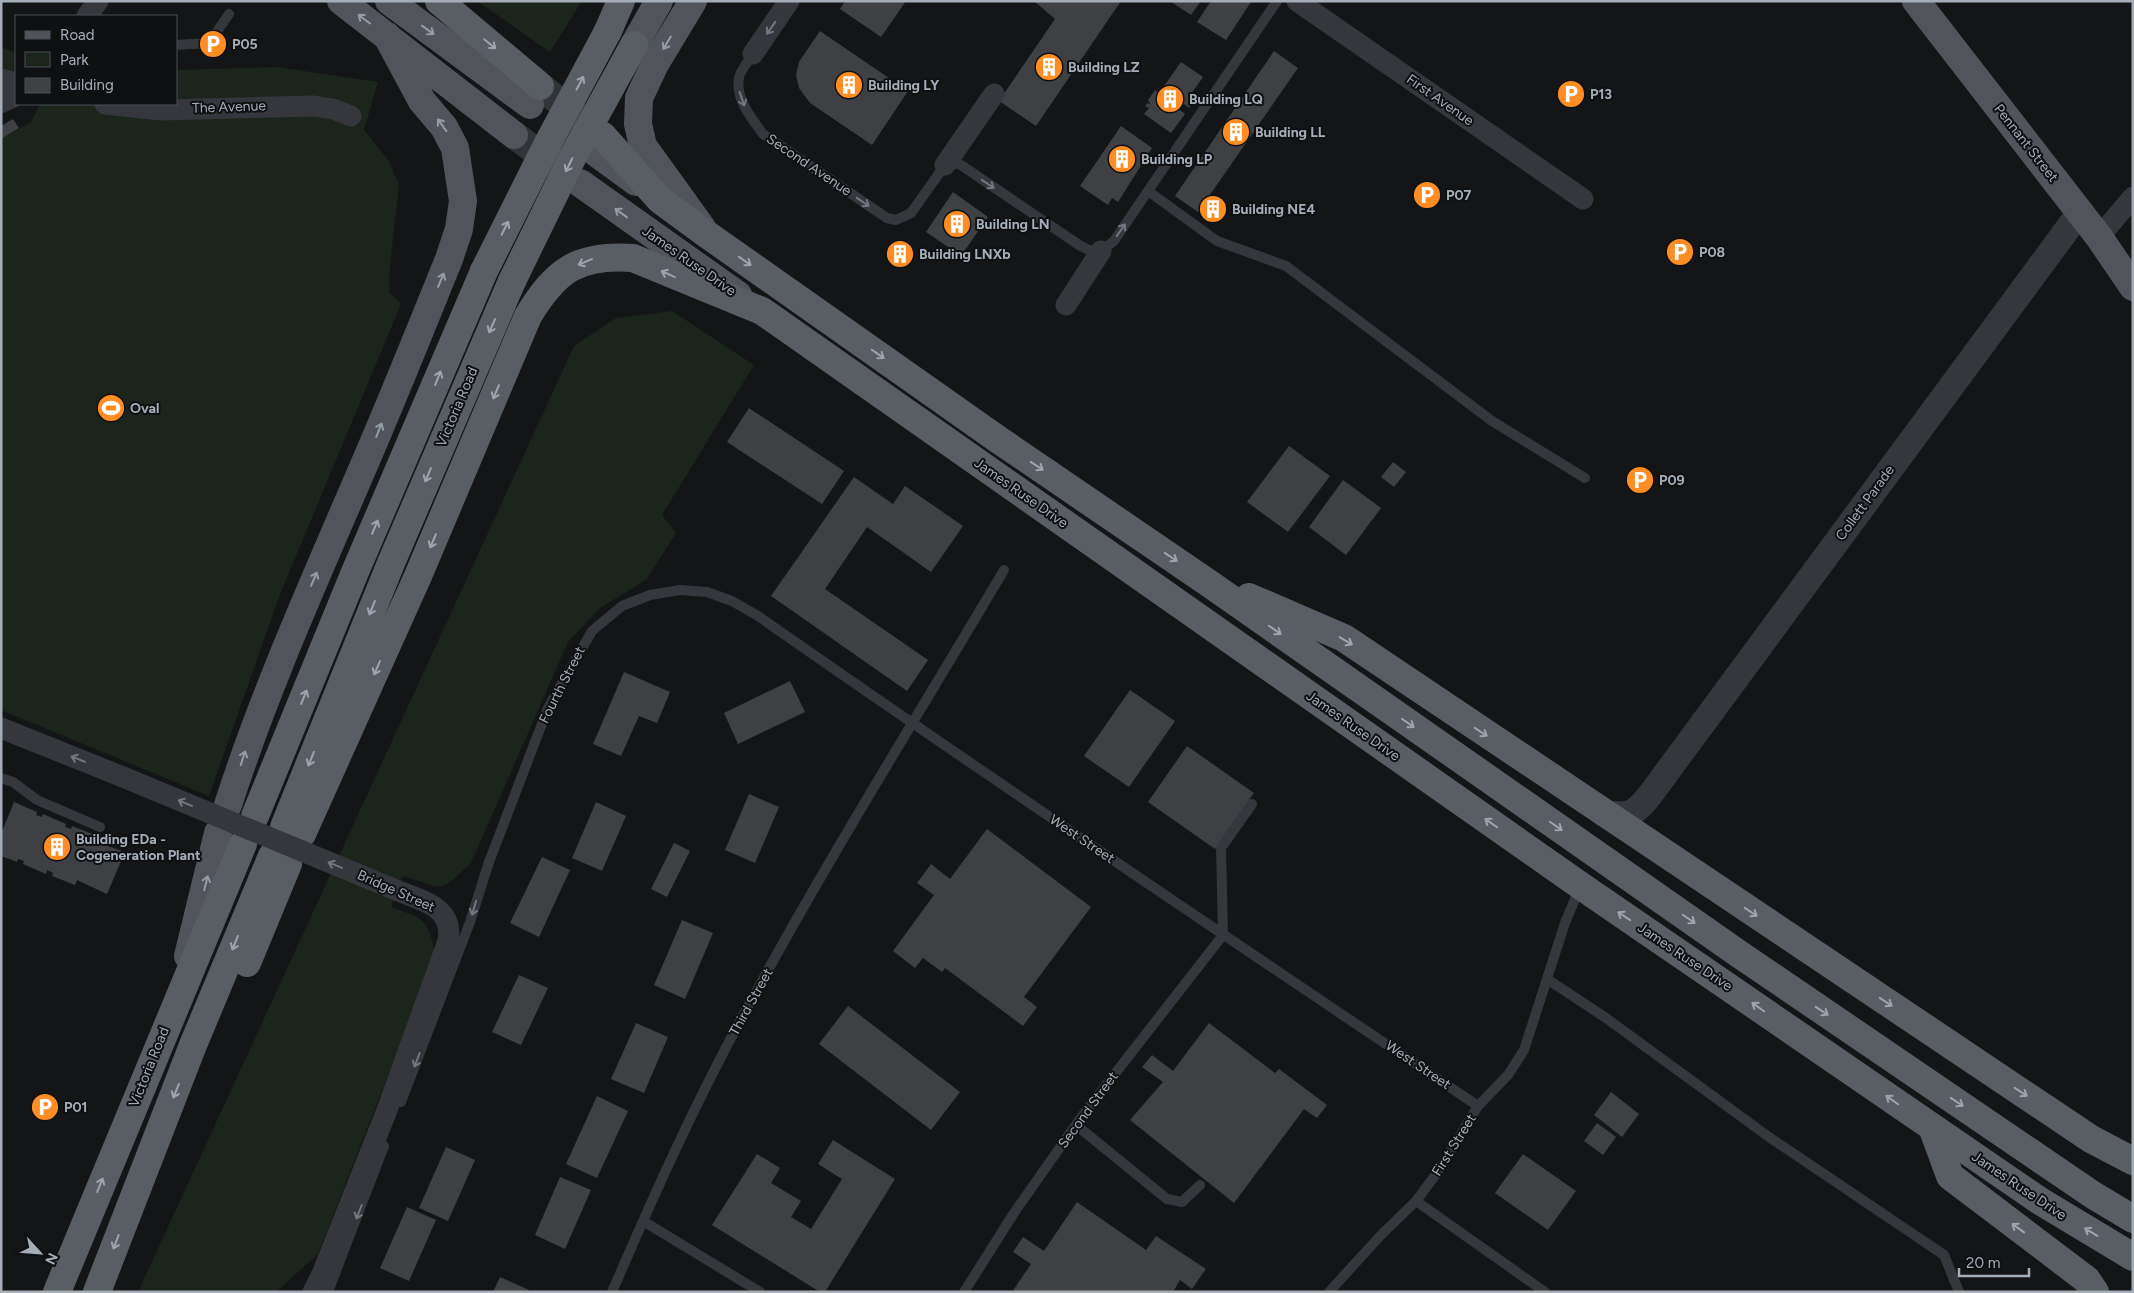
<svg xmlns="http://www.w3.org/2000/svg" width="2134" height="1293" viewBox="0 0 2134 1293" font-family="Figtree,sans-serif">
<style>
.green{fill:#1c251c}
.building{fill:#3e4044}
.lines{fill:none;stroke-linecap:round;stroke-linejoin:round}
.primary-tunnel{stroke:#313437;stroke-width:28;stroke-dasharray:28 14;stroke-linecap:butt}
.trunk-tunnel{stroke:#313437;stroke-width:28;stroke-dasharray:28 14;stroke-linecap:butt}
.service{stroke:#35373c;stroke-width:10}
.minor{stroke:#35373c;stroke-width:21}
.tertiary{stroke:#35373c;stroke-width:26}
.primary{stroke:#51555b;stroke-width:28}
.trunk{stroke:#595e64;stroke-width:28}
.minor-bridge{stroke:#35373c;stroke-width:21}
.trunk-bridge{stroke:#595e64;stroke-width:28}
.oneway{stroke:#949ca5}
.oneway2{stroke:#737880}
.oneway3{stroke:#9da6b0}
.labels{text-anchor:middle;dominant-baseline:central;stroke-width:4;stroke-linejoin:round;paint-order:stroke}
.poi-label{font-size:14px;font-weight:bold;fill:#a5aeb8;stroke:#0f1012;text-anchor:start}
.street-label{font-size:14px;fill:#a5aeb8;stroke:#0f1012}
</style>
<rect width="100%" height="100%" fill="#141517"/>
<path class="green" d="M477 1H582L550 52Z
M1 47 16 53V79H1Z
M277 67 378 82 364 130 389 161 399 185 390 266 389 292 401 304 279 597 209 796 1 710V139L31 122 40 104H176V70Z
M672 311 754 365 662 515 676 533 647 579 600 608 568 642 471 863C436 896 445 888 403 876L391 907C427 920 425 917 436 953L318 1254 276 1292H138L574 346 616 318Z"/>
<path class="building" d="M845 1H906L881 37 840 9Z
M1034 1H1121L1036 126 999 101 1055 19Z
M1170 1H1201L1191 15Z
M1211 1 1251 2 1226 40 1197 22Z
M820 31 908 91 872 145 810 103 799 88 796 75 799 62Z
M1274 51 1298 68 1198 212 1175 196Z
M1181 62 1203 77 1189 97 1194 101 1189 108 1184 104 1180 110 1185 114 1171 133 1144 114 1149 108 1145 106 1148 103 1151 105 1148 100 1155 90 1159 93Z
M13 119 19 128 1 139V126Z
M1121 126 1152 148 1118 202 1112 198 1108 205 1080 186Z
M953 192 988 217 961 256 926 232Z
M1215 196 1224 202 1210 223 1201 216Z
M897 248 908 255 904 260 893 253Z
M749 408 844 471 822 504 727 442Z
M1289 446 1330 476 1288 532 1247 502Z
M1393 462 1406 472 1394 487 1381 477Z
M854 477 893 504 905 486 963 526 931 572 867 527 825 589 928 660 907 691 771 596Z
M1343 480 1381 508 1346 555 1309 527Z
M624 672 670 692 657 723 639 716 621 756 593 744Z
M790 681 805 712 738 744 724 713Z
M1130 690 1175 721 1129 787 1084 756Z
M1187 746 1254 793 1215 849 1148 802Z
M749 794 779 807 755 863 725 850Z
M14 802 37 812 36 815 42 817 43 814 66 824 65 827 71 829 72 826 95 835 93 841 125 852 107 894 77 880 75 885 52 876 53 873 47 870 46 874 23 864 24 861 18 859 17 862 1 856V834Z
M596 802 626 816 602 871 572 858Z
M987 829 1091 907 1024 997 1037 1007 1023 1026 945 968 942 972 923 958 915 968 893 951 934 895 917 883 931 864 950 879Z
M674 843 690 851 667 897 651 889Z
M542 857 570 870 539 937 510 923Z
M682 920 713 933 685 999 654 985Z
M519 975 548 988 521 1045 492 1032Z
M848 1006 960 1092 931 1130 819 1044Z
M636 1023 668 1037 644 1093 611 1079Z
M1209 1023 1275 1073 1279 1069 1327 1105 1317 1118 1304 1109 1234 1203 1130 1120 1163 1082 1142 1067 1152 1055 1173 1071Z
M1611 1092 1639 1114 1622 1137 1594 1115Z
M597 1096 628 1111 597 1178 566 1164Z
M1597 1123 1616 1137 1603 1155 1584 1141Z
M833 1140 895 1179 825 1292H820L712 1225 757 1154 780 1168 771 1183 801 1201 791 1217 811 1229 842 1179 818 1164Z
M446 1147 475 1160 448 1221 419 1208Z
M1523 1154 1576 1191 1548 1230 1495 1193Z
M560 1177 591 1190 565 1249 535 1235Z
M1077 1202 1146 1250 1156 1236 1206 1269 1192 1289 1180 1280 1173 1292H1012L1031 1264 1013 1252 1023 1237 1044 1251Z
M407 1207 436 1220 409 1281 380 1268Z
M500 1277 529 1290 528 1292H493Z"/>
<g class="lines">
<path class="primary-tunnel" d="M514 135 580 183"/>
<path class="trunk-tunnel" d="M540 86 586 123"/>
<path class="service" d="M176 45 209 43 229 14
M753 54C749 61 740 70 739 78 735 99 752 119 763 134L887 218 896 220 911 213 945 165 954 163 961 165 1079 245 1089 250 1101 251 1114 241 1277 1
M1148 191 1217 241 1286 266 1492 421 1585 478
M1 778 13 782 37 800 100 827
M1547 979 1606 1018 1769 1137 1944 1255 1959 1292
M401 1102 470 922 489 862 548 708 592 631 622 606 650 595 680 590 707 592 732 601 758 616C996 782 1237 944 1478 1106
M1076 1125 1167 1199 1182 1202 1200 1185
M1416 1201 1545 1292
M643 1221 760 1292
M328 1292 384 1146
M612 1292C653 1197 695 1103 745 1012 826 862 917 717 1004 570
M964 1292 1014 1213 1082 1116 1223 935 1221 848 1252 804
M1329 1292 1381 1235 1416 1201 1437 1173 1478 1106 1508 1075 1524 1050 1565 923 1580 887"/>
<path class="minor" d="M1297 1 1583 199
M87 16 98 1
M753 54 789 1
M1 79 16 83
M105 104 161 110 314 106 333 109 351 116
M945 165 994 94
M2099 237 2133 197
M1066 305 1101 251
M1 728 123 777
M313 1292 322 1274 387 1110 448 941C454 906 422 901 396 890"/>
<path class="tertiary" d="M1 100 16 93
M1604 814C1631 815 1633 816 1650 795L2080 212"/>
<path class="primary" d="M341 1 514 135
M389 1 530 105
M693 1 655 64 639 98 638 124 643 146 702 228
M1916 1 2099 237 2133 287
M634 45 659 1
M595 152 636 182
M580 183 738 295
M228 805C268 681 322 564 373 444 399 383 424 321 449 259L459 229 463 201 455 148 444 127 422 101 387 36
M188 956 218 833"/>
<path class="trunk" d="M439 1 540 86
M608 31 621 1
M603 136 660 200 705 233 996 438 1207 582 1739 954 2093 1195 2133 1219
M1249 597 1344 638 2091 1139 2133 1161
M255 816 355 572 484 271
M284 827 391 563 512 281
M302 834 418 576 528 316C556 270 578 254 633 258L762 311 1581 886 2040 1201 2133 1257
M247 963 288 864
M1932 1127 1950 1176 2087 1280 2095 1292
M57 1292 243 844
M97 1292 193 1045 272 856"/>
<path class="minor-bridge" d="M123 777 396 890"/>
<path class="trunk-bridge" d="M484 271 548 143 608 31
M512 281 573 156 634 45"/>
</g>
<defs><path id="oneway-shaft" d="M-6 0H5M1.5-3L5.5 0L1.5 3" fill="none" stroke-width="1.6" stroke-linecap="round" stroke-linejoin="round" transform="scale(1.25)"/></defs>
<g class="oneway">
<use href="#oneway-shaft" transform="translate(364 19) rotate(-143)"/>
<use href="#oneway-shaft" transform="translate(428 30) rotate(36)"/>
<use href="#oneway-shaft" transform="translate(667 43) rotate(121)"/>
<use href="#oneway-shaft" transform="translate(442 125) rotate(-126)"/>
<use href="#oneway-shaft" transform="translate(621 213) rotate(-144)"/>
<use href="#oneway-shaft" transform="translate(441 280) rotate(-67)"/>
<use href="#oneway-shaft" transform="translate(379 430) rotate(-68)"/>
<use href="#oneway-shaft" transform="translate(314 579) rotate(-67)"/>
<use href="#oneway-shaft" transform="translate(243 758) rotate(-72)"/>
<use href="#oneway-shaft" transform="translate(206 883) rotate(-76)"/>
</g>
<g class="oneway2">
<use href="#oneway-shaft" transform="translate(771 28) rotate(125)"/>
<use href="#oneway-shaft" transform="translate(742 99) rotate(71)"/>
<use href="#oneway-shaft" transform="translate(988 184) rotate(34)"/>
<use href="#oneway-shaft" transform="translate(863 202) rotate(34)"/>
<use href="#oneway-shaft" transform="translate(1121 230) rotate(-55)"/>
<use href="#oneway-shaft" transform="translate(78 759) rotate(-158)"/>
<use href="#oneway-shaft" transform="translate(185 803) rotate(-157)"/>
<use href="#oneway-shaft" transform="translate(335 865) rotate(-158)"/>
<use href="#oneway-shaft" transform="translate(474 908) rotate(107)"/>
<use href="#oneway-shaft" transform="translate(417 1060) rotate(111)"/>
<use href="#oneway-shaft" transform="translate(359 1212) rotate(111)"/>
</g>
<g class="oneway3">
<use href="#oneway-shaft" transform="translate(490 44) rotate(39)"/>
<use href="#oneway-shaft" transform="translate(580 83) rotate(-62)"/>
<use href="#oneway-shaft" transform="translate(569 165) rotate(116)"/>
<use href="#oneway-shaft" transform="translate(505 228) rotate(-63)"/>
<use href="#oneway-shaft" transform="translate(745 261) rotate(35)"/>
<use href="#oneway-shaft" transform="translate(585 262) rotate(157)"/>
<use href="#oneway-shaft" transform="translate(668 274) rotate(-156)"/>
<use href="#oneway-shaft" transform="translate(492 326) rotate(114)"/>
<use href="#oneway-shaft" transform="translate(878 354) rotate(35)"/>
<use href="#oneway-shaft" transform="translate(438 378) rotate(-68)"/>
<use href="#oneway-shaft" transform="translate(496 392) rotate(113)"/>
<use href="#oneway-shaft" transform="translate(1037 466) rotate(34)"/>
<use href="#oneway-shaft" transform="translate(428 475) rotate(113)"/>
<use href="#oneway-shaft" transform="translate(375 527) rotate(-67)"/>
<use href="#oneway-shaft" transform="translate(433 541) rotate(113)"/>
<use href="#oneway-shaft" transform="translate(1171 557) rotate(34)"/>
<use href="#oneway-shaft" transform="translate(372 608) rotate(112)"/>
<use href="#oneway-shaft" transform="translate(1275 630) rotate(35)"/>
<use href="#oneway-shaft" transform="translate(1346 641) rotate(31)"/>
<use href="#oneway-shaft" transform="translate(377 668) rotate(114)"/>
<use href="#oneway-shaft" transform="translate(304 697) rotate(-68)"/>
<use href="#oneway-shaft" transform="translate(1408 723) rotate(35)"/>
<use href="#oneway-shaft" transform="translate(1481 732) rotate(34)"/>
<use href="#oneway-shaft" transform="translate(311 759) rotate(112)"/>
<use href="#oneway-shaft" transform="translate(1491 823) rotate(-145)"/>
<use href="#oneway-shaft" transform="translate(1556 826) rotate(35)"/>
<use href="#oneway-shaft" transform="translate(1751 912) rotate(34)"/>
<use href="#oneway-shaft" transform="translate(1624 916) rotate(-146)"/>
<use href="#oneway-shaft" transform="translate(1689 919) rotate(35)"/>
<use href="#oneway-shaft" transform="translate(235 943) rotate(112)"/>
<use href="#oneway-shaft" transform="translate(1886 1002) rotate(34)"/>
<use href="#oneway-shaft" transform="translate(1758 1007) rotate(-145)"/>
<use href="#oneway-shaft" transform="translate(1822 1011) rotate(34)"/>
<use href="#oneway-shaft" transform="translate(176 1091) rotate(112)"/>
<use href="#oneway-shaft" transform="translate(2021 1092) rotate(34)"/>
<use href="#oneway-shaft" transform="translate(1892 1100) rotate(-145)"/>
<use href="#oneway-shaft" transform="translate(1957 1102) rotate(34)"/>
<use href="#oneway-shaft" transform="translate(100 1185) rotate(-68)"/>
<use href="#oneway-shaft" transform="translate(2018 1228) rotate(-144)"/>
<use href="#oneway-shaft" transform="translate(2091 1232) rotate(-149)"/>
<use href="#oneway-shaft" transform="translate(116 1242) rotate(111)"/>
</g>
<defs>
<symbol id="parking-disc" viewBox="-11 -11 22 22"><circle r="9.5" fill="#ff8d24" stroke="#0f1012"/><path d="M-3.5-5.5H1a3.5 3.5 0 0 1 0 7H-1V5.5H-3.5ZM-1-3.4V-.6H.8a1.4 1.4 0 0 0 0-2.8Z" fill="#fff"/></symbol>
<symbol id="building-disc" viewBox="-11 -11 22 22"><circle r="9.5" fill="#ff8d24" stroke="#0f1012"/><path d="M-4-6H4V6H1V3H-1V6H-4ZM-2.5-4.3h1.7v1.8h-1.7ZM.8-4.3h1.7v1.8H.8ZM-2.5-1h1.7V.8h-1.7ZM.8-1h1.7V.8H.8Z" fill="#fff"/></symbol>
<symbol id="stadium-disc" viewBox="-11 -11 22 22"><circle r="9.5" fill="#ff8d24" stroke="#0f1012"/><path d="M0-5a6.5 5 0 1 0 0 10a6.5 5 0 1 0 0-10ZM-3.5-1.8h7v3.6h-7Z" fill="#fff"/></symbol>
</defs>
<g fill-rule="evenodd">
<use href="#parking-disc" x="197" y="28" width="32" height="32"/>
<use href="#building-disc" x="1033" y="51" width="32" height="32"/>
<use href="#building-disc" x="833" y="69" width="32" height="32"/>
<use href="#parking-disc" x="1555" y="78" width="32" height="32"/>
<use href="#building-disc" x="1154" y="83" width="32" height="32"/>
<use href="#building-disc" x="1220" y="116" width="32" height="32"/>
<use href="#building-disc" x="1106" y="143" width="32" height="32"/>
<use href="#parking-disc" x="1411" y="179" width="32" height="32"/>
<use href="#building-disc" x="1197" y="193" width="32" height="32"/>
<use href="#building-disc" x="941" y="208" width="32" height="32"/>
<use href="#parking-disc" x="1664" y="236" width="32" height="32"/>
<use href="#building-disc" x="884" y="238" width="32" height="32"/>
<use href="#stadium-disc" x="95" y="392" width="32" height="32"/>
<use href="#parking-disc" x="1624" y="464" width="32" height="32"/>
<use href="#building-disc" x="41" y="831" width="32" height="32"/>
<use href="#parking-disc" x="29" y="1091" width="32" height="32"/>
</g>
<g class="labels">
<g class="poi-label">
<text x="232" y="44">P05</text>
<text x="1068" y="67">Building LZ</text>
<text x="868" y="85">Building LY</text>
<text x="1590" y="94">P13</text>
<text x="1189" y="99">Building LQ</text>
<text x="1255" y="132">Building LL</text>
<text x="1141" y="159">Building LP</text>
<text x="1446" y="195">P07</text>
<text x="1232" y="209">Building NE4</text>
<text x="976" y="224">Building LN</text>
<text x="1699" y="252">P08</text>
<text x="919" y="254">Building LNXb</text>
<text x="130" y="408">Oval</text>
<text x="1659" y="480">P09</text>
<text x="76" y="839">Building EDa -<tspan x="76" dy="16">Cogeneration Plant</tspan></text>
<text x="64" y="1107">P01</text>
</g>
<g class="street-label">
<text transform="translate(1440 100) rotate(35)">First Avenue</text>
<text transform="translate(229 107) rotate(-2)">The Avenue</text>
<text transform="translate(2026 143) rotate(52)">Pennant Street</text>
<text transform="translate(809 165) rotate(34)">Second Avenue</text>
<text transform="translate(689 261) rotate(35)">James Ruse Drive</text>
<text transform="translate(457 407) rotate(-67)">Victoria Road</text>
<text transform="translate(1021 493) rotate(35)">James Ruse Drive</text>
<text transform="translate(1865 503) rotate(-54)">Collett Parade</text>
<text transform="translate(562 685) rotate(-63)">Fourth Street</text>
<text transform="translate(1353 726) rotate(35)">James Ruse Drive</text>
<text transform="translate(1082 839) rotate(34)">West Street</text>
<text transform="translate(396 891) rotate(24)">Bridge Street</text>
<text transform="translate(1685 957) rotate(34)">James Ruse Drive</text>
<text transform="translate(751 1002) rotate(-61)">Third Street</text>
<text transform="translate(1418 1065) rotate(34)">West Street</text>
<text transform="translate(149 1067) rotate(-68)">Victoria Road</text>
<text transform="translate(1088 1110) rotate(-54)">Second Street</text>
<text transform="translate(1454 1145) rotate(-58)">First Street</text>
<text transform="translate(2019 1186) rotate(34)">James Ruse Drive</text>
</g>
</g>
<rect width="2134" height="1293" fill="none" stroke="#a5aeb8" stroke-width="5"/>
<rect x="15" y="15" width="162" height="90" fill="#0f1012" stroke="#4b4f54"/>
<rect x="25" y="31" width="25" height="8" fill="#51555b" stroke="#4b4f54"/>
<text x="60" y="40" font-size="15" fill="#a5aeb8">Road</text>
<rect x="25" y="52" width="25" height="15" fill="#1c251c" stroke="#4b4f54"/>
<text x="60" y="65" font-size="15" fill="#a5aeb8">Park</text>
<rect x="25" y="78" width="25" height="15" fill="#3e4044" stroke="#4b4f54"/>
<text x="60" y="90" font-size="15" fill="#a5aeb8">Building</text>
<g transform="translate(40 1253) rotate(116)" stroke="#0f1012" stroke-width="4" paint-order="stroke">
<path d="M0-4L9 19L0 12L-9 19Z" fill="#a5aeb8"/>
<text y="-8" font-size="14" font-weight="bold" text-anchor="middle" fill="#a5aeb8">N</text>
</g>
<path d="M1959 1268v8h70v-8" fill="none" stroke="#a5aeb8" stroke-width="2.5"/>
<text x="1966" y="1268" font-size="15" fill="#a5aeb8" stroke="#0f1012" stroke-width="4" paint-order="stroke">20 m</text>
</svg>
